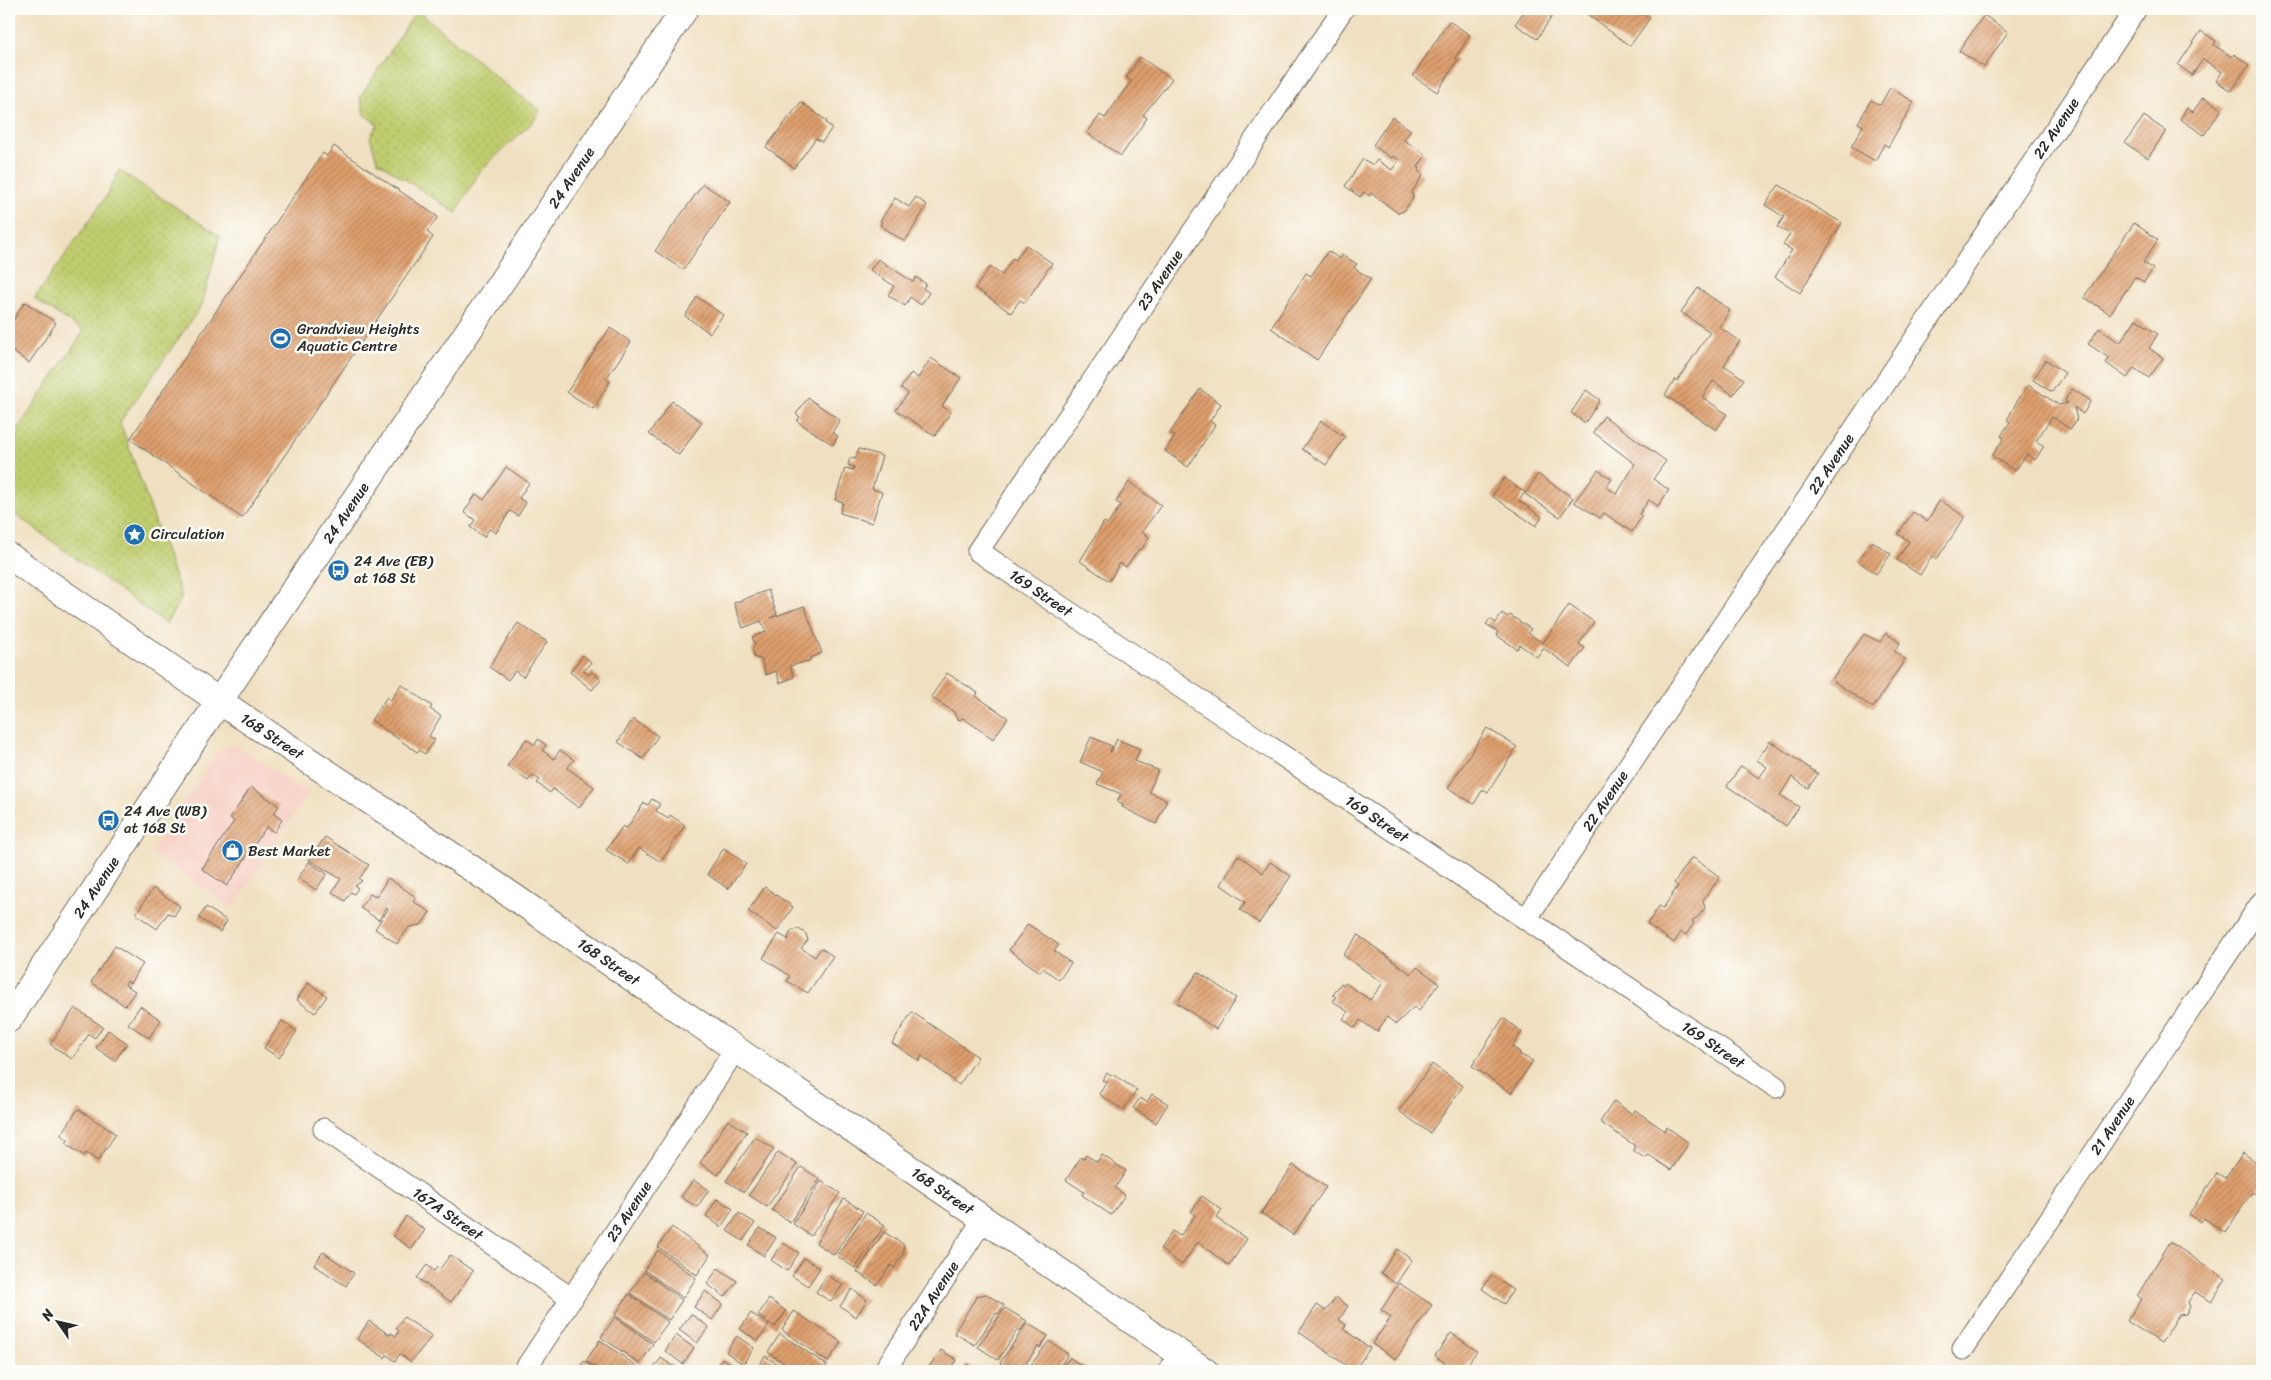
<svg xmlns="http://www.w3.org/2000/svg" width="2271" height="1380" viewBox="0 0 2271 1380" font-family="Sriracha,sans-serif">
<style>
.built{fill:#f7d1c6}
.grass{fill:url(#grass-dots);stroke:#757c4c}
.building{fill:url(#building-hatch)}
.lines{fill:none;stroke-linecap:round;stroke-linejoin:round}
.minor-casing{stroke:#706a60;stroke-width:23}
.major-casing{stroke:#706a60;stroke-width:28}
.minor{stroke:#fff;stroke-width:21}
.major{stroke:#fff;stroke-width:26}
.labels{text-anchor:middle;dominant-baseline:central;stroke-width:5;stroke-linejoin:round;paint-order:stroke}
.street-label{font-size:15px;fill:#2b2b2b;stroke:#fdfcf7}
.poi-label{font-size:15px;fill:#2b2b2b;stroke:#fdfcf7;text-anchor:start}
</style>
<defs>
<pattern id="grass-dots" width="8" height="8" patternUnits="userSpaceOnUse" patternTransform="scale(1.25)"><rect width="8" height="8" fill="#bfcc6e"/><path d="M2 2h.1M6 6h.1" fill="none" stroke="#a4af5f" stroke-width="1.8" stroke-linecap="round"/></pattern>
<pattern id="building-hatch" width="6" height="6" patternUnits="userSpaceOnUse" patternTransform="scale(1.25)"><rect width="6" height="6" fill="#de9f6d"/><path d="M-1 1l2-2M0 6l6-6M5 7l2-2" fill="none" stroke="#b4825a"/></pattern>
</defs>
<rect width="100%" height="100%" fill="#fdfcf7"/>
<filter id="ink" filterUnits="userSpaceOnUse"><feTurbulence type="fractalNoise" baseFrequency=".02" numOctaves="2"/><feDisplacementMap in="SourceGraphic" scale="10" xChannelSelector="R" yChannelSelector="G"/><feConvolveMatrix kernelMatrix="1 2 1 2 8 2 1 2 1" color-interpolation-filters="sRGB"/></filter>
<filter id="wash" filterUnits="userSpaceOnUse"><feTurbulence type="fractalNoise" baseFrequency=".0096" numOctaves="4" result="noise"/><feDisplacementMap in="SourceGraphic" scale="20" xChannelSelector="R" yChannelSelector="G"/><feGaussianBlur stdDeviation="1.12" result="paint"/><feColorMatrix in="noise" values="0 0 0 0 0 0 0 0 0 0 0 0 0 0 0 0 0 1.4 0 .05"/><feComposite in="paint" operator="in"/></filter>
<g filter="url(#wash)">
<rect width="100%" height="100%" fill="#f0e0c1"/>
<path class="built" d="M236 745 308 793 233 908 151 853 216 754 224 748Z"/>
<path class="grass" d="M417 10 507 86 540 110 534 121 480 171 456 213 377 161 370 137 378 124 364 115 360 97Z
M119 170 220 236 202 305 120 422 182 597 166 624 9 510V442L84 331 34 299 107 195Z"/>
<g id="blocks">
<path class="building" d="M1526 9 1556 10 1537 39 1515 24Z
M1580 9H1636L1650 18 1630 46Z
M1984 15 2008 32 1984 67 1959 51Z
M1449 21 1470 35 1455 58 1458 60 1437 92 1413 76Z
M2201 31 2216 41 2214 45 2232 57 2234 54 2249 65 2231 91 2216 81 2222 72 2203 59 2192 75 2178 65Z
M1140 57 1172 79 1143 115 1147 118 1121 156 1087 133 1100 115 1105 118 1131 81 1126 77Z
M1890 88 1914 102 1888 147 1884 144 1875 161 1851 147 1863 126 1858 123 1871 100 1880 105Z
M2203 97 2222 109 2204 135 2180 119 2187 108 2193 112Z
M801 102 827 121 826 123 832 128 822 142 816 138 794 168 766 147Z
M2144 116 2166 131 2148 158 2125 143Z
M1392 117 1411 130 1404 140 1426 155 1418 167 1420 168 1418 171 1423 175 1412 192 1413 198 1404 211 1398 213 1371 193 1369 196 1364 192 1360 197 1345 186 1363 159 1373 165 1377 160 1392 170 1399 160 1393 156 1391 158 1373 145Z
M334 146 438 217 427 232 433 237 242 518 130 439 323 153 327 156Z
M703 184 730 202 683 270 655 251Z
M1779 185 1842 223 1800 293 1775 277 1792 250 1783 245 1790 234 1777 227 1784 217 1765 205Z
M916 197 927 205 905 242 880 225 882 223 880 221 895 198 909 207Z
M2134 223 2158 240 2143 262 2153 269 2144 282 2135 277 2110 314 2084 297Z
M1026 245 1052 263 1025 303 1020 300 1011 313 975 288 990 267 1002 275 1013 258 1016 260Z
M1328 251 1340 259 1343 255 1357 264 1354 268 1371 279 1317 360 1271 328 1306 273 1311 276Z
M878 259 913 282 916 277 926 284 923 288 929 293 921 305 910 297 905 306 888 295 894 286 870 270Z
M1698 288 1730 310 1719 327 1740 341 1724 365 1744 379 1733 395 1713 381 1702 397 1727 414 1716 430 1665 395 1675 379 1677 381 1710 332 1681 312Z
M697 297 723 315 710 333 685 316Z
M25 302 56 323 29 363 9 349V326Z
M2136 319 2158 334 2149 348 2163 358 2149 378 2134 368 2127 378 2106 363 2109 358 2088 344 2099 328 2120 343Z
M610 328 631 342 606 379 610 382 593 409 567 392Z
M931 358 961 378 942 406 951 412 935 436 896 410 908 393 901 388 911 373 918 378Z
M2046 360 2065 373 2052 392 2033 380Z
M2028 385 2059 405 2068 403 2065 401 2072 389 2091 401 2083 414 2074 407 2077 420 2070 429 2052 417 2036 441 2044 446 2035 460 2027 454 2015 471 1992 456 2004 438 2001 436 2010 422 2007 420 2016 403Z
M1200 389 1221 404 1210 421 1215 425 1188 467 1165 451 1175 436 1170 433Z
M1586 390 1600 400 1585 423 1571 413Z
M808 398 840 420 832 432 838 436 833 445 797 421 800 417 796 414Z
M672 401 702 422 679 455 649 434Z
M1604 416 1666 461 1653 479 1669 490 1658 506 1649 500 1639 514 1642 516 1632 532 1604 513 1600 518 1574 502 1598 470 1612 479 1606 487 1617 494 1635 464 1593 432Z
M1321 421 1345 437 1326 465 1302 449Z
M859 449 882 456 872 489 882 492 872 523 840 513 843 502 835 500 845 468 853 470 854 467 848 465 850 458 855 459Z
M506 467 529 483 519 498 526 503 518 516 510 511 496 533 489 529 484 537 470 527 475 520 464 512 476 494 484 500Z
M1538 474 1573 498 1560 517 1525 494Z
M1504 478 1525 492 1519 501 1542 517 1536 526 1492 496Z
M1129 482 1161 505 1142 532 1149 537 1141 550 1139 549 1126 567 1120 563 1109 581 1080 561 1104 522 1108 524 1121 505 1116 502Z
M1940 500 1965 517 1937 559 1932 556 1920 575 1897 560 1909 541 1898 534 1913 512 1927 521Z
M1872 541 1891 554 1876 574 1858 561Z
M768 590 777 614 771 618 804 606 822 653 810 658 811 660 790 666 794 677 780 683 776 671 766 675 761 659 755 658 752 650 755 645 752 637 766 632 761 621 743 628 734 603Z
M1569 605 1594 622 1579 644 1585 648 1571 667 1543 648 1537 657 1520 645 1517 649 1496 635 1498 632 1486 624 1490 619 1496 623 1502 613 1508 617 1510 615 1531 629 1528 633 1543 643Z
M518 623 547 642 523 677 515 671 508 680 489 667Z
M1886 633 1900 643 1894 651 1905 659 1873 708 1832 680 1864 634 1880 642Z
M583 655 591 662 584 671 589 675 592 672 601 680 592 690 570 672Z
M947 673 978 693 976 696 1008 718 993 739 963 718 959 720 955 716 954 712 931 697Z
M401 684 432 706 430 709 441 716 429 736 435 740 425 754 419 750 417 752 371 720 387 697 391 700Z
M633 719 658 736 643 759 618 742Z
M1487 728 1517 747 1488 792 1483 789 1474 804 1448 788Z
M1091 737 1112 746 1110 752H1111L1117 739 1140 749 1135 761 1158 770 1149 792 1167 800 1156 824 1122 807 1123 805 1117 802 1121 794 1097 784 1103 772 1080 762Z
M526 739 535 745 538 739 546 745 542 750 554 759 560 750 574 760 567 768 594 787 579 808 553 789 550 793 537 783 540 780 532 775 528 781 507 766Z
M1770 741 1818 774 1808 788 1792 777 1780 795 1799 807 1786 826 1727 786 1741 766 1759 778 1767 767 1757 760Z
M251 787 279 806 274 814 282 820 274 832 266 827 227 886 202 869 234 821 230 818Z
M652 799 660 804 656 811 668 819 670 815 685 825 661 862 639 848 629 864 606 850 623 826 626 829 644 803 648 805Z
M325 837 369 865 359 879 362 881 355 886 358 888 354 894 351 892 345 901 332 892 341 879 309 860Z
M724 848 746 864 728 889 707 874Z
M1238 855 1263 873 1270 862 1291 876 1259 923 1240 910 1245 902 1221 885Z
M1692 857 1720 877 1703 900 1705 908 1698 917 1693 920 1692 921 1694 923 1686 935 1681 932 1674 943 1647 924 1659 906 1663 908 1678 886 1674 883Z
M309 862 327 874 316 890 298 878Z
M388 878 416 897 413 901 430 912 421 925 409 927 397 944 375 929 388 909 386 908 379 920 360 908 370 894 376 897Z
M765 887 793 907 777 931 748 911Z
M153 888 180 906 174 916 168 913 157 929 136 914Z
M206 907 227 921 220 932 199 918Z
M1028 924 1059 945 1054 951 1071 963 1059 980 1043 968 1040 972 1009 950Z
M799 929 806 934 808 940 801 948 815 957 821 948 833 956 808 993 787 981 790 976 763 958 779 934 789 940 788 937 792 930Z
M1358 935 1411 974 1417 967 1439 983 1419 1011 1414 1007 1396 1024 1387 1017 1377 1032 1360 1020 1355 1028 1343 1019 1348 1012 1333 1001 1336 997 1333 995 1341 983 1344 985 1345 983 1370 1000 1383 983 1343 955Z
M115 946 143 964 130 983 127 981 125 985 135 991 125 1006 91 982Z
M1198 972 1236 998 1216 1029 1177 1003Z
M308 983 327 996 315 1013 297 1000Z
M140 1006 161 1020 149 1038 128 1024Z
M75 1008 103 1027 95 1038 89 1034 72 1059 50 1044Z
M912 1012 978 1057 959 1085 922 1056 919 1061 892 1043Z
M1503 1018 1522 1032 1512 1047 1520 1052 1519 1054 1533 1061 1511 1093 1472 1066Z
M282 1021 297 1031 279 1058 264 1048Z
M108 1030 127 1043 115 1061 96 1048Z
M1432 1064 1463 1086 1430 1133 1399 1111Z
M1107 1073 1111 1076 1112 1074 1137 1090 1123 1110 1099 1094 1107 1082 1102 1080Z
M1152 1094 1168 1104 1156 1123 1133 1108 1140 1098 1147 1102Z
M1614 1101 1632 1114 1635 1110 1665 1131 1667 1127 1689 1143 1671 1170 1649 1155 1644 1158 1634 1151V1145L1600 1122Z
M78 1109 116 1134 98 1161 86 1153 84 1156 66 1144 68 1140 61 1135Z
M728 1120 747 1132 718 1175 700 1163Z
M755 1137 774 1149 744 1192 726 1181Z
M778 1152 797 1164 767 1207 749 1195Z
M2243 1153 2262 1166V1185L2256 1194 2252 1192 2225 1233 2204 1218 2201 1222 2189 1214 2217 1173 2225 1178Z
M1086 1155 1097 1162 1102 1155 1126 1171 1115 1188 1125 1195 1111 1215 1082 1195 1084 1192 1066 1180 1081 1157 1083 1159Z
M1293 1165 1326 1187 1293 1235 1261 1213Z
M801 1167 820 1179 790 1222 772 1210Z
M693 1180 709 1190 697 1207 681 1197Z
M821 1181 840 1193 811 1236 793 1224Z
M1202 1196 1222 1210 1216 1218 1247 1239 1229 1266 1198 1242 1182 1265 1160 1249 1172 1231 1180 1236 1195 1215 1191 1212Z
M717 1199 733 1209 721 1227 706 1216Z
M844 1199 863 1211 834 1255 816 1243Z
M739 1213 755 1223 743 1241 727 1231Z
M866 1213 885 1225 855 1268 837 1256Z
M406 1216 425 1230 412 1249 393 1236Z
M672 1227 710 1255 697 1275 658 1247Z
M760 1228 776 1238 764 1256 748 1245Z
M884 1232 903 1244 904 1252 894 1268 891 1265 877 1285 857 1272Z
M2170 1242 2226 1279 2211 1302 2195 1292 2188 1302 2190 1307 2186 1314 2179 1315 2161 1343 2127 1321 2141 1299 2137 1296Z
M783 1243 799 1253 787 1271 771 1260Z
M1397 1249 1412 1260 1396 1284 1381 1273Z
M658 1250 696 1278 683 1298 644 1270Z
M323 1252 354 1273 346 1286 314 1265Z
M450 1255 473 1271 451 1302 417 1278 427 1265 434 1271 437 1267 440 1269Z
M804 1258 820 1268 808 1286 792 1276Z
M718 1268 737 1281 725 1297 707 1284Z
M644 1272 682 1300 669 1320 630 1293Z
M827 1275 843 1285 831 1302 816 1292Z
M1491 1275 1513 1290 1504 1304 1482 1289Z
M1399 1283 1432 1305 1396 1359 1372 1344 1391 1317 1381 1310Z
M852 1289 867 1300 856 1317 840 1306Z
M705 1291 723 1304 712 1320 694 1307Z
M629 1294 668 1322 654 1342 615 1315Z
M986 1294 1004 1305 998 1314 996 1313 975 1345 954 1333 977 1296Z
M1336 1297 1348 1306 1339 1320 1346 1325 1343 1329 1370 1348 1354 1371 1299 1332 1317 1305 1326 1311Z
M769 1299 786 1311 775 1327 758 1315Z
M1005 1308 1027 1321 1020 1331 1018 1329 998 1360 978 1347Z
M794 1311 841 1342 828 1362 782 1330Z
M751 1313 769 1325 758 1341 740 1329Z
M691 1314 709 1327 697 1343 679 1330Z
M404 1317 432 1336 411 1362 400 1354 395 1361 387 1355 385 1358 357 1339 369 1321 390 1335 391 1333 396 1336 399 1331 396 1328Z
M615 1317 653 1344 640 1364 601 1337Z
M1027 1323 1048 1336 1040 1348 1038 1346 1021 1371H1007V1367L1000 1363Z
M1451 1333 1477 1351 1462 1371H1456L1435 1356Z
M780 1334 827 1365 823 1371H795L768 1352Z
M676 1335 694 1348 683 1364 665 1351Z
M737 1336 754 1348 743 1364 726 1352Z
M600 1340 639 1368 637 1371H601L586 1361Z
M1049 1341 1068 1354 1059 1368 1054 1371H1026Z
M941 1350 957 1360 949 1371H935L929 1367Z
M765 1356 788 1371H755Z
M661 1358 681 1371H652Z
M722 1358 741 1371H713Z
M1070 1358 1091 1371H1057Z
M584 1361 598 1371H577Z
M967 1364 978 1371H962Z
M2119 1364 2130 1371H2110L2114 1366Z
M211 1365 220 1371H207Z"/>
</g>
</g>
<g filter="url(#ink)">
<use href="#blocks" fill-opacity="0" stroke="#706a60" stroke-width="1"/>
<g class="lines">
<defs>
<g id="minor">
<path id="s1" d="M1343 9 978 551 1776 1087"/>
<path id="s2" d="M1526 919 2136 9"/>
<path id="s3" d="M324 1129 572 1299"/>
<path id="s4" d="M1963 1349 2262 902"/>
<path id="s5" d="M524 1371 735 1050"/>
<path id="s6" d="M884 1371 983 1220"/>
<path d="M1169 1371 1180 1355"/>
</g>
<g id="major">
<path id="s7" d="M9 556 219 701 495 884 1205 1371"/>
<path id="s8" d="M9 1019 236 676 685 9"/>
</g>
</defs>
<use href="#minor" class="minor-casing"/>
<use href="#major" class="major-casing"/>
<use href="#minor" class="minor"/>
<use href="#major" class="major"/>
</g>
</g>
<defs>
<symbol id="stadium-disc" viewBox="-11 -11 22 22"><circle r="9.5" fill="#1f6fb2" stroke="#fdfcf7"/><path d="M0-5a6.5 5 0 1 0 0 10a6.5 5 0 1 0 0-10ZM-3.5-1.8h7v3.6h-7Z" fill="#fff"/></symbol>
<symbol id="sight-disc" viewBox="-11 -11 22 22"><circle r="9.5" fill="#1f6fb2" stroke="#fdfcf7"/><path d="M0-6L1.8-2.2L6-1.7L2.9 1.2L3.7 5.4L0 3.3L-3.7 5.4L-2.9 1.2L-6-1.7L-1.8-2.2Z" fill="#fff"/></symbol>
<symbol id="bus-disc" viewBox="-11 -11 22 22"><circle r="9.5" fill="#1f6fb2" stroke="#fdfcf7"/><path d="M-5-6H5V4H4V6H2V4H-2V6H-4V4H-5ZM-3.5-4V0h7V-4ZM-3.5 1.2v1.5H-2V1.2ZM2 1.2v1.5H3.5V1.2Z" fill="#fff"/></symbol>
<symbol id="shop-disc" viewBox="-11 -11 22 22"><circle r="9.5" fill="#1f6fb2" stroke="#fdfcf7"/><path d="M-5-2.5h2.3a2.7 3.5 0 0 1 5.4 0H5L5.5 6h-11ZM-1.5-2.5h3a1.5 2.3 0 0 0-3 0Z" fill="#fff"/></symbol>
</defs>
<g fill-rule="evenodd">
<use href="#stadium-disc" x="268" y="326" width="25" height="25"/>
<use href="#sight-disc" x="122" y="522" width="25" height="25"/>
<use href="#bus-disc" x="326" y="558" width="25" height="25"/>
<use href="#bus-disc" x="96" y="808" width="25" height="25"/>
<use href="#shop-disc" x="220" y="838" width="25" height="25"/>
</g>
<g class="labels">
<g class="street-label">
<text stroke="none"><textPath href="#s2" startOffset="952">22 Avenue</textPath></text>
<text stroke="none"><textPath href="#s8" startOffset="1012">24 Avenue</textPath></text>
<text transform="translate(1160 280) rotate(-56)">23 Avenue</text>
<text stroke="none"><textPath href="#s2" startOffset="548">22 Avenue</textPath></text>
<text stroke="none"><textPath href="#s8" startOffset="608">24 Avenue</textPath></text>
<text stroke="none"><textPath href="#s1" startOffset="729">169 Street</textPath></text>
<text stroke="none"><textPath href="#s7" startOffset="319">168 Street</textPath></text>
<text stroke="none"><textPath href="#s2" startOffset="142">22 Avenue</textPath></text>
<text stroke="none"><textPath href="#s1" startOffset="1134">169 Street</textPath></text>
<text stroke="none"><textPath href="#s8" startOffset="158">24 Avenue</textPath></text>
<text stroke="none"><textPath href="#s7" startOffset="724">168 Street</textPath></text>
<text stroke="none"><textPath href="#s1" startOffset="1539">169 Street</textPath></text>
<text stroke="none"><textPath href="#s4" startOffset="269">21 Avenue</textPath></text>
<text stroke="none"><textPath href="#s7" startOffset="1129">168 Street</textPath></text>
<text stroke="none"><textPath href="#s5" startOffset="191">23 Avenue</textPath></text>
<text stroke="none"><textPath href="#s3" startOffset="150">167A Street</textPath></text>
<text stroke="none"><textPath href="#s6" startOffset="90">22A Avenue</textPath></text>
</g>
<g class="poi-label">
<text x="297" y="329">Grandview Heights<tspan x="297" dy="17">Aquatic Centre</tspan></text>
<text x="151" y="534">Circulation</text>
<text x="354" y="561">24 Ave (EB)<tspan x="354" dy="17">at 168 St</tspan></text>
<text x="124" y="811">24 Ave (WB)<tspan x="124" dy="17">at 168 St</tspan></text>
<text x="248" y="851">Best Market</text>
</g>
</g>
<rect width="2271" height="1380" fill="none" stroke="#fdfcf7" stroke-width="30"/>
<g transform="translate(58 1322) rotate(304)" stroke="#fdfcf7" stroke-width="4" paint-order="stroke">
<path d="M0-4L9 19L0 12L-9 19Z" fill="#2b2b2b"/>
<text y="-8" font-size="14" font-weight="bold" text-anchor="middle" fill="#2b2b2b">N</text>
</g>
</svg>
